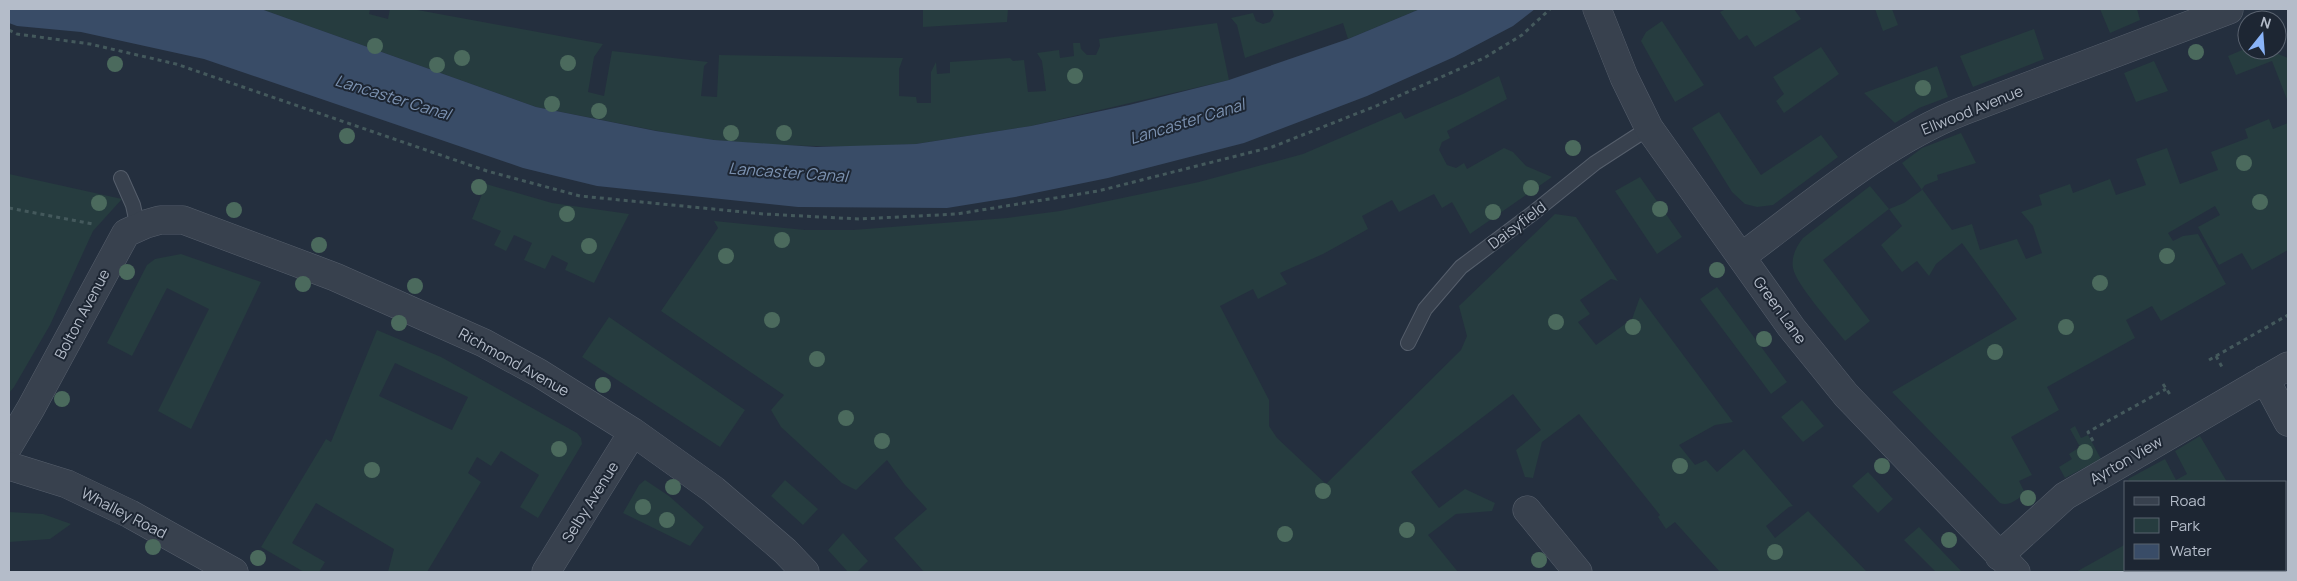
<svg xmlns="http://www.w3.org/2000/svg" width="2297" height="581" viewBox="0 0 2297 581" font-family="Manrope,sans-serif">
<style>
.green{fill:#263c3f;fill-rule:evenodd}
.water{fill:#394c67}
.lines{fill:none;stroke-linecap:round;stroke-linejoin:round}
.service-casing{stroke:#565f6c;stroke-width:16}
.minor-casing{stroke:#565f6c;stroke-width:29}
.tertiary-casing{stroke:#565f6c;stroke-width:29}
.path{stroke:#44595c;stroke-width:3;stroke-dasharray:4 4;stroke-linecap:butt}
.service{stroke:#38414e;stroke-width:14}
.minor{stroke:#38414e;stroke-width:28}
.tertiary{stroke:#38414e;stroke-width:28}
.tree{fill:#4b6a5d}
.labels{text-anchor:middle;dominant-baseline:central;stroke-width:4;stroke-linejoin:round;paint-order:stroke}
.street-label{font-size:15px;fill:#b4bcc9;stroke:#1d2633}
.water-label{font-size:16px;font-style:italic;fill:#7c92b1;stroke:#1d2633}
</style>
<rect width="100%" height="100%" fill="#242f3e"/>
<path class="green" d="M261 9H370L369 14 388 19 390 9H412L603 44 594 57 588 92 604 96 612 51 708 62 704 66 701 96 717 97 719 55 903 58 899 69V96L916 97 917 103H931V72L936 62 937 74 950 73V62L1010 58 1013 61 1024 60 1028 92 1046 91 1042 61 1037 53 1059 50 1060 58 1074 56 1073 43H1080L1081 49 1087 55H1096L1100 46 1099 39 1217 23 1229 80 1031 126 916 144 858 147 773 145 714 140 673 134 536 107Z
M923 9H1008L1007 22 923 27Z
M1272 9H1420L1348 39 1343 23 1245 58 1237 25 1231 18 1253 13 1256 21 1263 24 1270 22 1274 15Z
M1726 9H1794L1801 19 1755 47 1747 35 1739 40 1720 12Z
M1875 9H1892L1898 25 1883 31Z
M2100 9H2137L2140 20 2110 33Z
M1662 21 1704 85 1675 102 1641 41 1646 32Z
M2034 29 2044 59 1973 87 1960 56Z
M1821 47 1839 74 1784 113 1776 101 1784 94 1773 77Z
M2247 48V50H2268L2288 58V102L2272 61 2236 75 2228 56Z
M2154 61 2168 91 2136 102 2124 73Z
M1937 66 1948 97 1919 108 1895 123 1864 93Z
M1499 76 1507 99 1447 131 1450 138 1442 142 1439 150 1447 165 1456 168 1464 163 1467 169 1504 148 1513 152 1526 166 1552 177 1470 234 1452 202 1442 208 1434 194 1399 212 1392 200 1362 216 1368 229 1323 254 1280 273 1287 284 1258 299 1253 289 1220 306 1269 400V426L1277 438 1326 484 1461 350 1467 336 1459 306 1555 214 1576 217 1618 281 1611 279 1580 300 1590 314 1578 322 1596 345 1632 319 1640 297 1733 422 1715 425 1679 445 1695 465 1706 460 1717 472 1744 449 1793 506 1789 507 1766 526 1775 538 1808 511 1867 572H1720L1675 522 1666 529 1658 517 1660 515 1579 414 1542 442 1533 478 1525 477 1516 450 1541 430 1513 394 1411 472 1439 508 1465 489 1495 503 1492 511 1456 514 1428 535 1458 572H924L894 538 927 509 905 485 887 460 856 490 842 483 781 427 771 410 784 395 661 311 718 228 714 221 805 230H853L1007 218 1060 211 1199 182 1303 154 1401 112 1405 119 1463 94Z
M1719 112 1761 175 1821 135 1838 157 1773 205 1757 207 1745 204 1732 192 1692 128Z
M2269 119 2273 129 2288 123V250L2252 270 2242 253 2219 265 2198 227 2220 215 2215 206 2168 233 2173 241 2183 236 2198 234 2226 284 2161 321 2152 306 2126 320 2135 338 2047 387 2059 410 2011 437 2032 475 2019 481 2025 493C2018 499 2009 507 2000 503L1892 392 2017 319 1962 243 1936 264 1929 276 1917 261 1902 272 1881 245 1902 226 1889 209 1823 260 1870 321 1845 341C1833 325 1796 285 1793 268 1791 257 1796 247 1803 238L1870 186 1889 209 1904 203 1922 190 1902 163 1922 148 1961 133 1976 163 1937 175 1938 180 1925 185 1922 189 1952 230 1972 224 1980 250 2017 239 2026 259 2042 253 2033 226 2021 212 2042 205 2039 195 2070 184 2073 193 2110 179 2116 195 2146 185 2136 159 2167 148 2180 184 2218 170 2211 152 2248 138 2245 129Z
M9 174 122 199 93 231 50 325 14 387 9 393Z
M1640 177 1682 237 1657 254 1615 191Z
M486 184 552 203 629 214 594 283 565 270 568 263 552 255 545 269 524 260 532 243 514 235 506 251 494 245 501 231 472 219Z
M181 254 261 282 191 429 158 411 209 309 167 288 132 356 107 343 147 265 155 259Z
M1717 287 1787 382 1771 394 1700 299Z
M609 317 745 410 720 447 582 357Z
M377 330 441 357 577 433 581 438 582 444 538 518 520 507 539 475 501 451 491 466 477 457 468 473 481 482 427 572H388L394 549 316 503 292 543 325 562 319 572H304L261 547 326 439 331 442ZM395 363 468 397 452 430 379 396Z
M1802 400 1824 426 1803 442 1781 417Z
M2075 426 2081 438 2088 435 2101 459 2065 478 2059 467 2072 459 2069 454 2080 447 2070 429Z
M2200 436 2227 482H2130L2128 479 2165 459 2176 480 2187 474 2175 451Z
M1868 472 1893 499 1878 513 1852 486Z
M645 480 669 496 704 527 690 546 623 513 639 485Z
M785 480 818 509 803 525 771 496Z
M9 512 43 514 71 524 50 539 9 542Z
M1919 527 1962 572H1936L1904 540Z
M843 533 868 561 857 572H848L828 550Z
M2126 544V570H2279L2281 572H2076Z"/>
<path class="water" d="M9 9H261L536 107 656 131 714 140 816 147 916 144 1031 126 1129 105 1229 80 1348 39 1420 9H1535L1513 26 1454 57 1367 96 1244 143 1108 178 1015 197 947 208 798 207 597 186 523 168 204 59 81 32 17 26 9 23Z"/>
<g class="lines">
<defs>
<path id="service" d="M121 178 133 205 138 228
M1408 343 1425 309 1461 267 1533 213 1595 163 1649 128"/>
<path id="minor" d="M1597 9 1624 77 1649 128 1791 327 1846 395 2016 572
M1741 257C1810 206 1884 142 1963 111L2229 10
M2265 379 2288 422
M9 445 31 408 126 233 146 224 160 220H183L335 277 484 343 539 373 633 432 714 490 785 551 805 572
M1527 510 1578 572
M1999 556 2065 496 2288 366
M546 572 633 432"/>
<path id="tertiary" d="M9 466 67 484 130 514 234 572"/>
</defs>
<use href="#service" class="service-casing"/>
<use href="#minor" class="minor-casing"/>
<use href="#tertiary" class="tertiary-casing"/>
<path class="path" d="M9 30 17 34 90 44 176 64 487 171 580 196 764 214 859 219 957 214 1098 191 1272 147 1376 106 1484 58 1522 35 1550 9
M9 208 93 224
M2216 356 2222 367
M2209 360 2288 315
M2163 384 2171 396
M2093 441 2088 432 2166 389"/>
<use href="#service" class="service"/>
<use href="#minor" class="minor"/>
<use href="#tertiary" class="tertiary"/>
</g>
<g class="tree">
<circle cx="375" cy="46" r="8"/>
<circle cx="2196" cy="52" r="8"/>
<circle cx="462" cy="58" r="8"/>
<circle cx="568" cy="63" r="8"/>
<circle cx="115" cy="64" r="8"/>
<circle cx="437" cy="65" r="8"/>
<circle cx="1075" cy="76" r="8"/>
<circle cx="1923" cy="88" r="8"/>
<circle cx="552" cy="104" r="8"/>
<circle cx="599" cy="111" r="8"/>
<circle cx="731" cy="133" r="8"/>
<circle cx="784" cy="133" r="8"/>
<circle cx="347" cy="136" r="8"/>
<circle cx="1573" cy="148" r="8"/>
<circle cx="2244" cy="163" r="8"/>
<circle cx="479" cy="187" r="8"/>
<circle cx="1531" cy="188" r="8"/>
<circle cx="2260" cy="202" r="8"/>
<circle cx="99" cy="203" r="8"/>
<circle cx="1660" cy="209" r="8"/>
<circle cx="234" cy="210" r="8"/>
<circle cx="1493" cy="212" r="8"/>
<circle cx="567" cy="214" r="8"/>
<circle cx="782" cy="240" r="8"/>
<circle cx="319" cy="245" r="8"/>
<circle cx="589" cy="246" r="8"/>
<circle cx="726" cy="256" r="8"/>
<circle cx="2167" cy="256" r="8"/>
<circle cx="1717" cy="270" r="8"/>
<circle cx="127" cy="272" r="8"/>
<circle cx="2100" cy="283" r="8"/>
<circle cx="303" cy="284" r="8"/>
<circle cx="415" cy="286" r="8"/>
<circle cx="772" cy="320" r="8"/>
<circle cx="1556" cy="322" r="8"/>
<circle cx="399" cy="323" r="8"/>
<circle cx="1633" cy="327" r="8"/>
<circle cx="2066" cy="327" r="8"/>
<circle cx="1764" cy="339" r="8"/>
<circle cx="1995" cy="352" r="8"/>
<circle cx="817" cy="359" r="8"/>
<circle cx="603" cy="385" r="8"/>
<circle cx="62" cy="399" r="8"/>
<circle cx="846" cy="418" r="8"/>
<circle cx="882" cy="441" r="8"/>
<circle cx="559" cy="449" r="8"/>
<circle cx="2085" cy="452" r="8"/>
<circle cx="1680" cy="466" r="8"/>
<circle cx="1882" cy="466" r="8"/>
<circle cx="372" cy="470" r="8"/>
<circle cx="673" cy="487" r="8"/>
<circle cx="1323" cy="491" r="8"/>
<circle cx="2028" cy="498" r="8"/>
<circle cx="643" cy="507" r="8"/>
<circle cx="667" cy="520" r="8"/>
<circle cx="1407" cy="530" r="8"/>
<circle cx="1285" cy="534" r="8"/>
<circle cx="1949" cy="540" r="8"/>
<circle cx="153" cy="547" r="8"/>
<circle cx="1775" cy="552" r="8"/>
<circle cx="258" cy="558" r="8"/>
<circle cx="1539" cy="560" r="8"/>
</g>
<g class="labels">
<g class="street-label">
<text transform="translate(1972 110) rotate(-22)">Ellwood Avenue</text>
<text transform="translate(1517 225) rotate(-37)">Daisyfield</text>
<text transform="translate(1780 310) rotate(54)">Green Lane</text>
<text transform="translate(82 314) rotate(-62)">Bolton Avenue</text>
<text transform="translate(514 362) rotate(29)">Richmond Avenue</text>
<text transform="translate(2126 460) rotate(-30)">Ayrton View</text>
<text transform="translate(590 502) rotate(-58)">Selby Avenue</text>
<text transform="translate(124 513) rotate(27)">Whalley Road</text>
</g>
<g class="water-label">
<text transform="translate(393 97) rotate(17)">Lancaster Canal</text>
<text transform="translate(1187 121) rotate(-17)">Lancaster Canal</text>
<text transform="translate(788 172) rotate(4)">Lancaster Canal</text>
</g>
</g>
<rect width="2297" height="581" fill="none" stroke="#b4bcc9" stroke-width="20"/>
<rect x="2124" y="481" width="162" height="90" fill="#1d2633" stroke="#59626f"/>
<rect x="2134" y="497" width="25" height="8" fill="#38414e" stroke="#59626f"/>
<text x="2170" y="506" font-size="15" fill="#b4bcc9">Road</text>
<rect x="2134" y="518" width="25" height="15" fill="#263c3f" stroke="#59626f"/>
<text x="2170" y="531" font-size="15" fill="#b4bcc9">Park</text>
<rect x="2134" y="544" width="25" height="15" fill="#394c67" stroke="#59626f"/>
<text x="2170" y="556" font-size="15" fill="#b4bcc9">Water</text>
<g transform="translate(2262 35) rotate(17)"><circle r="24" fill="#1d2633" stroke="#59626f"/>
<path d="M0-4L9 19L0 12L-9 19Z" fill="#8ab4f8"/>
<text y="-8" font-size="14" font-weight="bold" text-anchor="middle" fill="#b4bcc9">N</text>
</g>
</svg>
